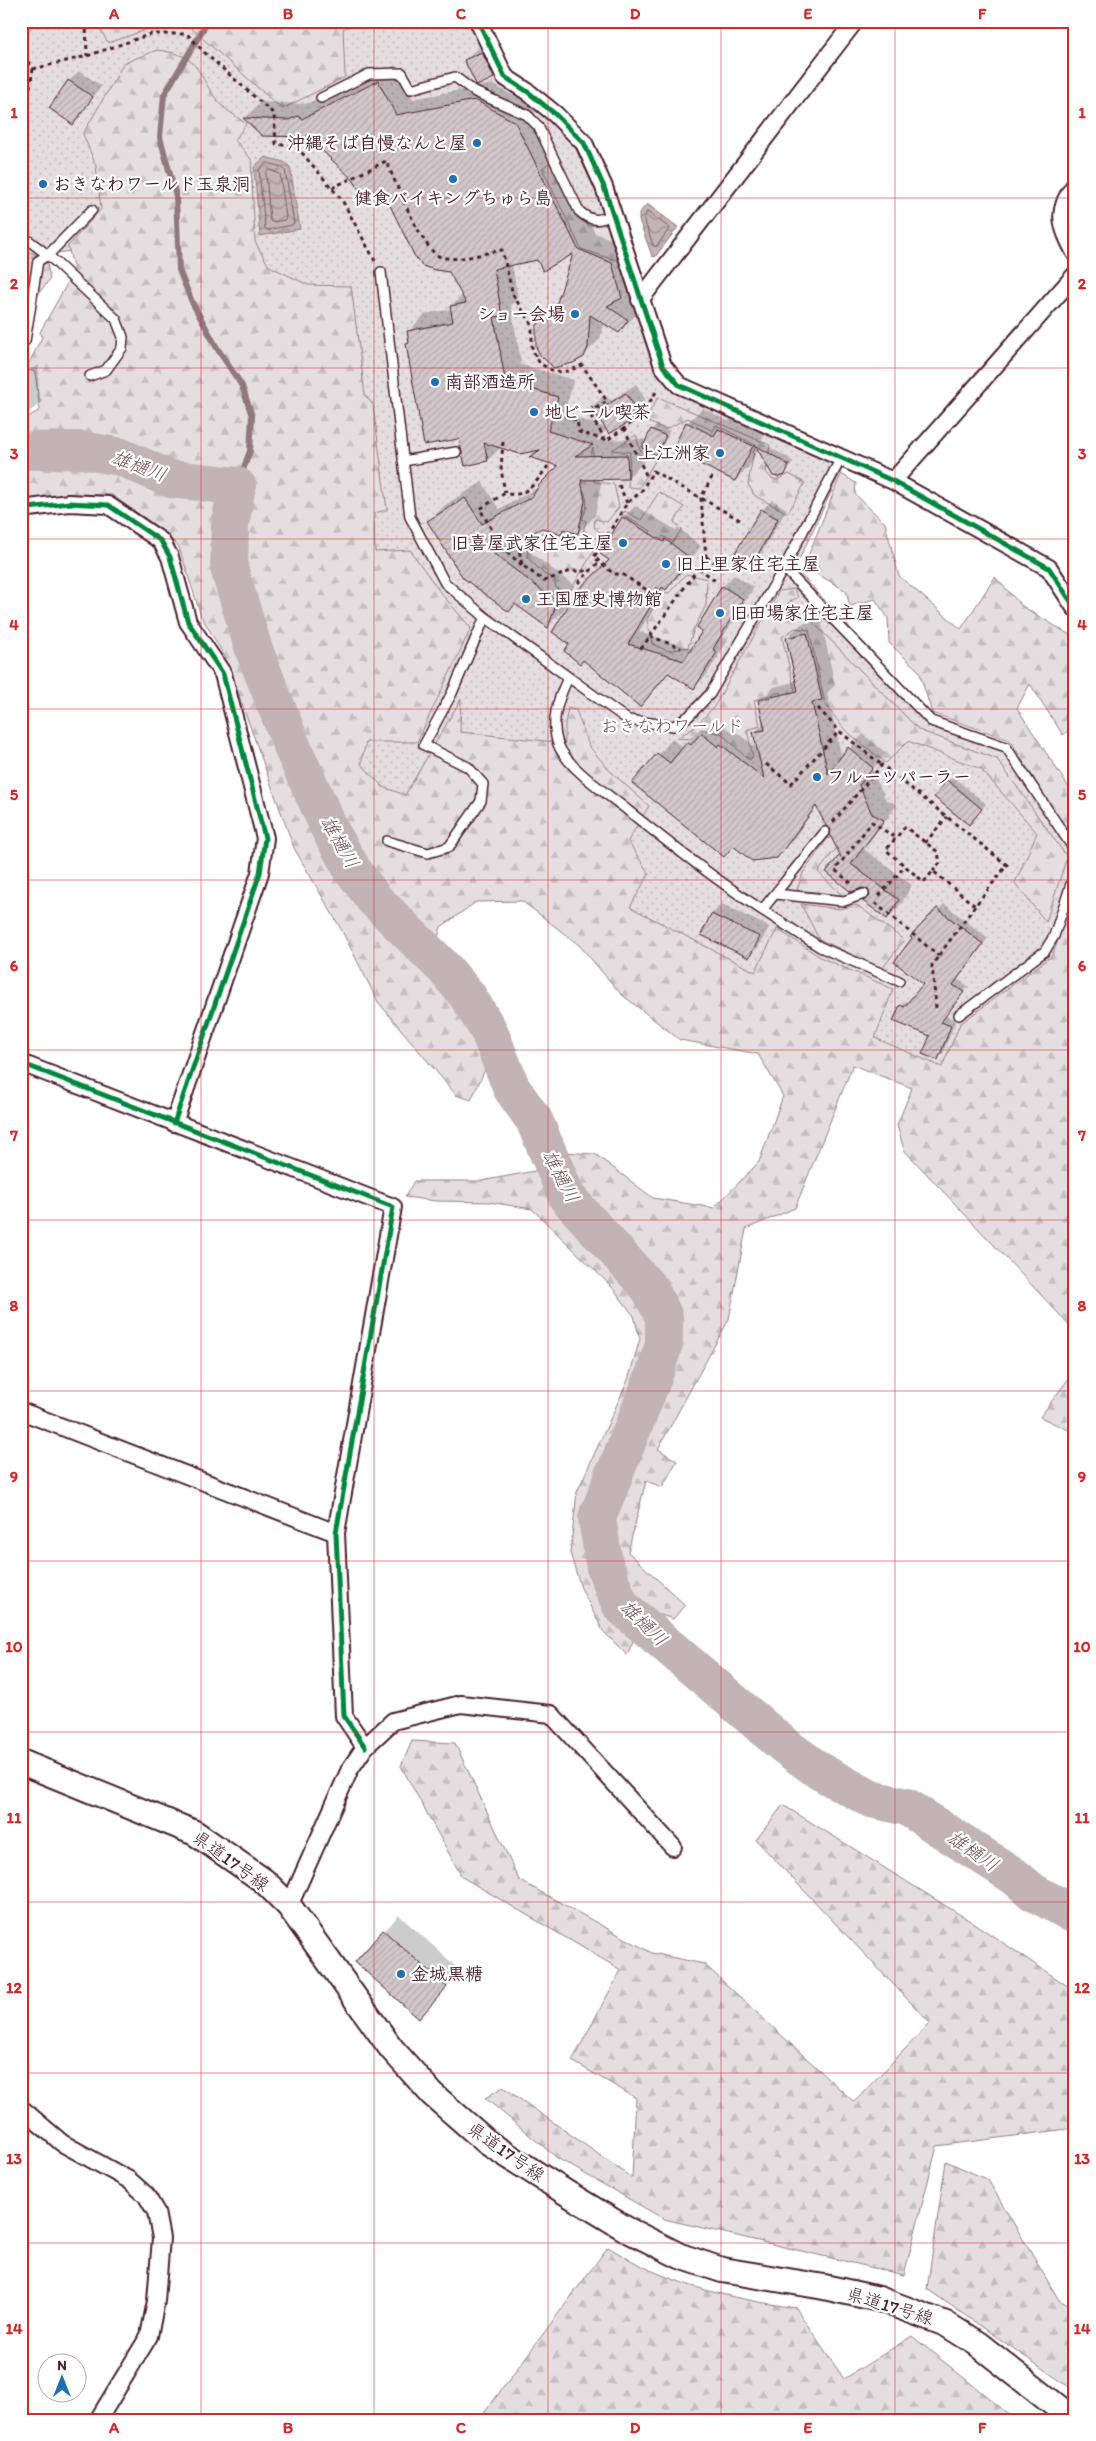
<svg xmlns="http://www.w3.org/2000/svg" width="1096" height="2441" viewBox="0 0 1096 2441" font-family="Itim,'Klee One',sans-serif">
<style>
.green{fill:url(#green-dots);stroke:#987e86}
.forest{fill:url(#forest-firs);stroke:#987e86}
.water{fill:url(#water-waves);stroke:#91787e}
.shadow{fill:#0003}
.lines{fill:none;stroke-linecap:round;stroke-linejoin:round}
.shore{stroke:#7a5a63;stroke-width:1}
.stream{stroke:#91787e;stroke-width:6}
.river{stroke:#c1b3b6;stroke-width:38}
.building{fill:url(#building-hatch);stroke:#4a1f2b}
.lane-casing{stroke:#4a1f2b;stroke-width:12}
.street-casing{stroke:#4a1f2b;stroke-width:20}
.secondary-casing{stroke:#4a1f2b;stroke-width:28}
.path{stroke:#4a1f2b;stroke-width:3;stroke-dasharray:4 4;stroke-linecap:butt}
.lane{stroke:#fff;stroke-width:9}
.street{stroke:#fff;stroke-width:16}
.secondary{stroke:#fff;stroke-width:24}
.cycleway-casing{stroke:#fff;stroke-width:8}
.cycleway{stroke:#00873e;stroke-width:5}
.grid{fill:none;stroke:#d62828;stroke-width:1;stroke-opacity:0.55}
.poi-dot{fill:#1f6fb2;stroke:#fff;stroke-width:2}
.labels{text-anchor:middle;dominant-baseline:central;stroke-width:4.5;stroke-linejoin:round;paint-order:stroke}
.poi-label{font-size:18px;font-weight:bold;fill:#4a1f2b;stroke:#fff;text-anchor:start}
.park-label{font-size:18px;fill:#714f58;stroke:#fff}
.street-label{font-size:18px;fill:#4a1f2b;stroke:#fff}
.water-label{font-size:19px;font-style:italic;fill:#74535c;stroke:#fff}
.neatline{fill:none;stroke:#d62828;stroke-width:2}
.grid-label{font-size:16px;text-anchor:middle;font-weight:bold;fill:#d62828}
</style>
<defs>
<pattern id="green-dots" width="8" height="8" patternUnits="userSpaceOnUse" patternTransform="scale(1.25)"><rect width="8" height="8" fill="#e5dee0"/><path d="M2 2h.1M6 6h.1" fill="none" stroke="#c6bec0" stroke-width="1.8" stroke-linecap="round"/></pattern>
<pattern id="forest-firs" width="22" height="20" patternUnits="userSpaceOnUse" patternTransform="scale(1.25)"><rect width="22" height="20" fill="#e5dee0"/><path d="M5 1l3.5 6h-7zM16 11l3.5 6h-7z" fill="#c6bec0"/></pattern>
<pattern id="water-waves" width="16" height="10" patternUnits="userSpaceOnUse" patternTransform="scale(1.25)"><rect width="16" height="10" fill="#c1b3b6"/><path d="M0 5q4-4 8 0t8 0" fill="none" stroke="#9f9194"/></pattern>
<pattern id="building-hatch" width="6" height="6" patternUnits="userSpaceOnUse" patternTransform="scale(1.25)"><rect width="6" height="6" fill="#d2c7cb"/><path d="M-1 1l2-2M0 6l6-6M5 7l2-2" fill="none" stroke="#b6aaae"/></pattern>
</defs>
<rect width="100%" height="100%" fill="#fff"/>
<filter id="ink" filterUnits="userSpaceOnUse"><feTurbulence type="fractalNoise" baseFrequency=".02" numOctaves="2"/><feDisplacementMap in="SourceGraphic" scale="10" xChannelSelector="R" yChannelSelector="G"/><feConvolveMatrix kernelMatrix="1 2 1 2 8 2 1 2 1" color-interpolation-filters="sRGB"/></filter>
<g filter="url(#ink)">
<path class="green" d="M21 21H470L500 84 538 108 572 141 604 207 663 380 843 467 795 568 932 717 1009 745 1075 840V906L1063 951 923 1091 619 929 397 806 348 769 359 559 79 250 21 258Z"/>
<path class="forest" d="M96 21H151V28L108 43Z
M204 21H358L343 29 345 77 282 109 191 28Z
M157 50C199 55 195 69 216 99 223 109 237 116 246 124L235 140 251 159 255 242 269 266 308 285 351 286 365 395 373 405 387 510 374 513 375 552 410 550 440 592 471 628 417 742H366L361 764 383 787 405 795 461 699 460 732 565 743V724L568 708 576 710 589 746 610 771 649 806 628 841 649 874 630 907 755 972 777 929 822 958 893 989 875 1038 942 1067 960 1024 1053 955 1075 885V1331L904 1150 897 1125 912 1088 853 1065 795 1208 746 1229 729 1319 658 1449 677 1461 662 1487 646 1481 628 1552 685 1605 673 1619 642 1609 597 1560 594 1586 634 1639 627 1655 603 1631 581 1588 570 1553 577 1492 628 1380 640 1339 634 1316 612 1287 532 1209 489 1202 436 1201 405 1197 414 1181H481L535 1171 562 1152 595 1154 653 1198 714 1208 759 1162 783 1096 758 1054 680 1040 621 994 579 945 522 901 476 902 441 927 436 943 476 978 489 1061 471 1100 456 1095 378 1002 341 929 294 848 225 657 201 616 179 547 164 532 112 495H66L21 500V421L40 410 35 372 26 369 42 337 40 332 74 271 68 246 101 209 96 166 83 134 124 63Z
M551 162 577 217 589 226 601 225 611 222 621 255 615 260 581 249 542 168Z
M21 250 46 257 50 279 32 302V317L21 330Z
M658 397 770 445 766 472 771 478 778 480 789 474 805 483 788 513 755 496 748 484 755 445 716 425 713 431 688 418 666 429 645 421Z
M636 435 640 450 655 461 639 488 628 487 630 452 612 450Z
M593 448 594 482 614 484 619 507 607 522 595 519 594 527 603 535 569 593 556 588 554 578 544 574 527 557 528 542 542 533 563 539 565 533 581 538 586 521 582 519C589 506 588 496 580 485Z
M841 474 856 483 855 494 885 523 899 576 961 629 995 577 1022 606 1075 638V726L1063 735 1030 684 1017 708 1075 797V845L1010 740 932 713 919 671 889 643 888 618 875 599 850 606 846 591 804 566Z
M659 492 684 507 674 522 682 529 673 542 663 536 638 571 633 560 651 531 622 515 625 511 641 520Z
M686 574 707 579 706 605 694 629 688 647 668 651 652 644 647 620 661 592 669 593Z
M794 589 798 597 788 603 775 620 803 612 919 730 997 759 1067 857 1046 922 1015 883 1037 833 981 769 908 741 886 763 845 730 825 704 809 630 795 628 782 637 802 720 789 723 780 692 754 700 760 726 747 730 753 757 749 760 722 734 701 729 690 739 677 738 695 727 714 707 779 591Z
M849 832 818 872 842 895 797 890 803 873 827 839Z
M801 904 839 909 857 905 904 940 882 969 819 939Z
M1075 1370V1433L1040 1417Z
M412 1741 455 1743 519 1880 652 1953 704 1964 854 2102 930 2023 756 1840 783 1805 972 1922 1075 1991V2128L937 2146 904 2275 664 2219 557 2158 485 2098 503 2087 632 2178 636 2098 572 2061 621 1970 462 1877 401 1766Z
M946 2161 988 2180 1059 2300 1075 2309V2391L927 2289Z
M608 2247C671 2286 724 2297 796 2308L844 2379 912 2336 1016 2420H892L883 2415 874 2420H479Z"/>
<path class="water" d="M265 157 284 162 290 167 300 229 260 236 254 167Z
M647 204 678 227 655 257 652 256 639 220V213Z"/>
<path class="shadow" d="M21 21H36L21 44Z
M492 43 503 67 493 77 466 60 476 50Z
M395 65 413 99 492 84 531 105 595 233 629 246 639 280 627 292 644 303 636 315 619 332 605 322 600 339 583 356 543 319 559 304 554 308 558 305 575 251 512 264 518 298 511 305 521 362 519 364 574 380 564 414 606 428 593 406 602 397 612 400 636 384 645 399 637 407 642 408 633 418 609 433 607 429 596 440 644 439V462L627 478 600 479 601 484 595 516 578 533 566 529 561 533 542 527 515 540 573 585 564 610 547 626 429 522 445 505 482 482 499 509 539 487 560 465 531 456 539 449 501 447 488 460 460 438 407 344 410 341 409 331 425 314 452 309 451 306 463 295 450 271 383 189 355 180 309 135 245 118 261 102 305 104 315 100 319 103Z
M79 71 102 86 73 123 69 81Z
M39 365 38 392 42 401 32 410 21 415V374Z
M703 408 728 421 734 415 767 431 761 442 793 461 789 469 784 474 758 449 750 465 735 480 704 459 687 423Z
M657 425 670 431 657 454 652 430Z
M772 500 787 509 762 552 752 562 762 510Z
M635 506 676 530 678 528 701 546 678 577 665 587 639 632 693 649 704 630 699 627 723 586 734 575 754 587 723 637 728 640 706 676 694 687 669 672 640 705 611 560 601 554 623 518Z
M821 620 835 685 827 693 842 758 863 734 886 753 872 770 886 800 897 805 864 849 912 885 901 904 887 918 865 901 871 895 869 888 828 872 842 855 832 829 817 806 791 842 776 856 734 845 724 855 634 783 672 739 683 748 702 729 704 731 716 720 733 733 735 731 758 749 754 733 765 722 760 701 774 687 797 681 787 638 801 624Z
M953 777 986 804 974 819 948 781Z
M722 904 769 927 759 946 749 956 702 934 712 914Z
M944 904 988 938 957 979 968 986 945 1016 956 1020 943 1053 937 1058 931 1035 901 1006 906 1001 909 1002 924 984 912 937Z
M399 1915 461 1971 434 2002 357 1961Z"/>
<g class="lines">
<path class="shore" d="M267 163 282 167 285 170 294 223 292 225 267 230 265 228 259 170Z
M269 170 280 174 286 217 285 220 272 222 270 221 266 173Z
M647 212 670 228 656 247 653 245 644 219Z"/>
<path class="stream" d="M208 21 164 95 160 137 176 196 179 270 192 302 217 348 242 386 252 416 250 451 237 486"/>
<path class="river" d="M21 451 82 450 121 457 170 479 237 486 230 524 229 568 254 650 294 751 331 832 352 869 374 899 444 968 467 995 489 1031 512 1089 534 1120 567 1197 650 1289 664 1317V1344L654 1375 597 1518 605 1568 621 1606 785 1746 821 1772 871 1799 907 1807 1014 1876 1033 1892 1075 1915"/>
</g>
<path class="building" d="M482 52 494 78 477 86 464 60Z
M68 80 93 97 73 125 49 108Z
M378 81 396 115 475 100 515 122 578 249 612 263 622 298 607 306 628 320 619 333 590 315 588 347 584 357 573 363 554 368 540 355 536 347V327L542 318 555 309 573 254 543 271 537 260 494 269 502 316 494 317 505 379 502 380 558 397 548 431 593 445 575 456 627 455 628 479 581 480 585 501 578 534 563 529 561 535 542 528 493 553 557 602 548 628 515 604 509 612 463 578 427 521 465 498 482 524 532 497 539 485 558 466 529 457 540 450 520 454 484 443 488 461 465 466 459 439 424 445 406 344 409 343 407 331 453 322 450 306 466 303 449 272 435 270 422 266 414 255 383 191 365 200 354 181 308 137 262 136 243 118 288 120 298 116 302 119Z
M626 393 636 410 626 417 634 419 609 434 591 406 601 409Z
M686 422 714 436 718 429 753 446 735 481 700 464 702 459 674 446Z
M651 429 666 436 657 455 642 448Z
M755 445 789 465 785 475 779 477 773 476Z
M761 509 778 519 753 563 735 553Z
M622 517 664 542 665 539 690 558 666 590 662 587 628 644 684 661 702 631 697 627 722 586 743 599 713 649 717 652 694 689 668 673 640 707 583 660 580 664 564 651 569 644 552 632 578 590 609 560 600 554Z
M807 633 822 700 812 702 828 774 848 747 873 768 859 785 872 814 884 820 851 864 899 900 887 919 863 901 870 896 868 889 862 888 851 892 826 872 839 856 841 857 830 835 831 829 826 826 816 806 777 858 752 861 733 846 724 857 632 783 657 753 670 763 687 742 691 745 701 733 718 747 720 744 764 778 753 732 765 730 758 700 798 691 786 638Z
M947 780 982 809 969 825 934 797Z
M937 908 983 944 953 985 964 992 941 1022 951 1026 938 1060 922 1054 930 1036 893 1021 900 1005 904 1007 923 984 894 962 912 938 910 937Z
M711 914 760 937 749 958 701 935Z
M383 1930 447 1987 419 2019 355 1962Z"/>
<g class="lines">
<defs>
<path id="lane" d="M321 98 369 74 402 73 411 89 455 77 475 92 527 115 538 126 579 211C591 222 599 221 613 215
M21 242 28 240 48 255 92 210
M381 272 410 517 445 583 485 617 628 720 674 726 689 716 710 694 784 568 841 458
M25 341 38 261 48 255 116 319 123 337 122 348 106 370 90 376
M403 461 456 452
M784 568 931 721 1006 747 1075 851
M568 678C558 699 550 721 558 744 566 766 603 791 621 805 667 842 713 878 762 910L825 832
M387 841 428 853 449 847 481 801 483 784 468 767 424 745 452 693 485 617
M775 894 844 901 864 894
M762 910 820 947 899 981
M959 1015 1045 951 1054 936 1075 872"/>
<path id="street" d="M478 21 505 77 528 92 555 114 584 143 604 187 663 366 679 385 893 481 1049 568 1075 608
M1075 185C1055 211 1061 226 1075 253
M640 300 855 21
M893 481 1075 275
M21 509 69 503 108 505 161 541 170 557 188 622 223 674 265 838 260 873 174 1123
M21 1063 393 1207 336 1533 344 1716 365 1747
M21 1411 336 1533
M289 1906 350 1769 365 1747 393 1721 461 1704 551 1714 673 1847
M21 2108 62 2143 129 2180 146 2195 156 2212 161 2238 156 2301 149 2336 98 2420"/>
<path id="secondary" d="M21 1762 195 1833 264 1881 289 1906 391 2048 432 2094 488 2143 565 2192 626 2229 680 2256 722 2270 824 2287 879 2299 946 2324 978 2344 1074 2420"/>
</defs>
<use href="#lane" class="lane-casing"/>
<use href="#street" class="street-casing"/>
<use href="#secondary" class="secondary-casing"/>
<path class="path" d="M56 21H58
M86 21 87 56
M21 59 27 60 33 69 30 87 21 107
M33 69 87 56 151 34H187L205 53 274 114 276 144 297 147 342 200 375 261
M332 188 386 161C395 180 423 253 441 257 460 262 483 253 502 250L513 295 532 325V349L540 364 556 372 569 371 582 365 607 401 589 413 606 441 640 417 658 389
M557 414 577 420 579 432 605 440
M624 428 648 479
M503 442 501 469 505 493
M619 485 627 503
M518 544 522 565 544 581 571 571H591
M706 557 719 565
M522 565 502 548 480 509 505 493C525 500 537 481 548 466
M699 568 718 583
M578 583 599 562
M658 588 653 594 622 574H614L594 557 627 503 641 492 653 471 740 520
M650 636 681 648
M641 649 706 557 701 498 713 475
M818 708 839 731 882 765
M766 764 791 784 839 731
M833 822 882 765 1007 865 975 906 933 871 924 882 886 850 905 827 938 852 940 863 933 871
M925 843 947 817
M851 883 835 870 872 822 896 838
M879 896 905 866
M875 903 939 956
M936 1008 932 965 975 906"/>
<use href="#lane" class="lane"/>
<use href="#street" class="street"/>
<use href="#secondary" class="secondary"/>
<defs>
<path id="cycleway" d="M478 21 505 77 528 92 555 114 584 143 604 187 663 366 679 385 893 481 1049 568 1075 608
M21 509 69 503 108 505 161 541 170 557 188 622 223 674 265 838 260 873 174 1123
M21 1063 393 1207 336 1533 344 1716 365 1747"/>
</defs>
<use href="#cycleway" class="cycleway-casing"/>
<use href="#cycleway" class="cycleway"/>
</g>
</g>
<path class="grid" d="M201 21V2420M374 21V2420M548 21V2420M721 21V2420M895 21V2420M21 198H1075M21 368H1075M21 539H1075M21 709H1075M21 880H1075M21 1050H1075M21 1220H1075M21 1391H1075M21 1561H1075M21 1732H1075M21 1902H1075M21 2073H1075M21 2243H1075"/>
<g class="poi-dot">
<circle cx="477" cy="143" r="5"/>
<circle cx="453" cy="179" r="5"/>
<circle cx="43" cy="184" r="5"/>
<circle cx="575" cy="314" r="5"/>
<circle cx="435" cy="382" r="5"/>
<circle cx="534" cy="412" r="5"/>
<circle cx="720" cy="453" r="5"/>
<circle cx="623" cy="543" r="5"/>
<circle cx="666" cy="564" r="5"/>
<circle cx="526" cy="599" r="5"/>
<circle cx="720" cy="613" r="5"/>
<circle cx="817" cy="777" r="5"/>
<circle cx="401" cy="1974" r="5"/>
</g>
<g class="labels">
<g class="poi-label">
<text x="467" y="143" text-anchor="end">沖縄そば自慢なんと屋</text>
<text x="53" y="184">おきなわワールド玉泉洞</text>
<text x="453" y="198" text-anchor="middle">健食バイキングちゅら島</text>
<text x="565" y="314" text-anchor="end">ショー会場</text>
<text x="445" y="382">南部酒造所</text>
<text x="544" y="412">地ビール喫茶</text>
<text x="710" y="453" text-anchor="end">上江洲家</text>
<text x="613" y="543" text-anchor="end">旧喜屋武家住宅主屋</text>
<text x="676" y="564">旧上里家住宅主屋</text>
<text x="536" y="599">王国歴史博物館</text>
<text x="730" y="613">旧田場家住宅主屋</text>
<text x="827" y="777">フルーツパーラー</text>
<text x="411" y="1974">金城黒糖</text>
</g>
<g class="park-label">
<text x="672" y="726">おきなわワールド</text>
</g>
<g class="street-label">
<text transform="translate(231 1861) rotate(36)">県道17号線</text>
<text transform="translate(506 2152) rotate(35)">県道17号線</text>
<text transform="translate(890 2306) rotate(17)">県道17号線</text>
</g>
<g class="water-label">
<text transform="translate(139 466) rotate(20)">雄樋川</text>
<text transform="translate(340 842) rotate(60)">雄樋川</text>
<text transform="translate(561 1176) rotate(62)">雄樋川</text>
<text transform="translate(644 1623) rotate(44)">雄樋川</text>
<text transform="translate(973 1851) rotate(34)">雄樋川</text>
</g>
</g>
<rect width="1096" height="2441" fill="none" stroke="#fff" stroke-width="55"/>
<g transform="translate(62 2378)"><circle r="24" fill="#ffffff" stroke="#b7a5aa"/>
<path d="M0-4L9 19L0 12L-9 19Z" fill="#1f6fb2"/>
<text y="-8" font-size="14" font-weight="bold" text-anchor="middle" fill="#4a1f2b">N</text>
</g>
<rect x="28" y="28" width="1040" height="2386" class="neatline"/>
<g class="grid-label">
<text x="114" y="19">A</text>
<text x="288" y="19">B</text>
<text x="461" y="19">C</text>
<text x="635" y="19">D</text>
<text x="808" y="19">E</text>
<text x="982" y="19">F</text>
<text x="14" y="118">1</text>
<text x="1082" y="118">1</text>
<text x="14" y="289">2</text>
<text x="1082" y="289">2</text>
<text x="14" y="459">3</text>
<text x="1082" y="459">3</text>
<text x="14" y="630">4</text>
<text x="1082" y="630">4</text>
<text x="14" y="800">5</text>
<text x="1082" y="800">5</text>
<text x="14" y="971">6</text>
<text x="1082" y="971">6</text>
<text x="14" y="1141">7</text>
<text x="1082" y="1141">7</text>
<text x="14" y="1311">8</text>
<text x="1082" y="1311">8</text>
<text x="14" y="1482">9</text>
<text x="1082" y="1482">9</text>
<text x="14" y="1652">10</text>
<text x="1082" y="1652">10</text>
<text x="14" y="1823">11</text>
<text x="1082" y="1823">11</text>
<text x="14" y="1993">12</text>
<text x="1082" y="1993">12</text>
<text x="14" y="2164">13</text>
<text x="1082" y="2164">13</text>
<text x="14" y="2334">14</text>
<text x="1082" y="2334">14</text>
<text x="114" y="2433">A</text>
<text x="288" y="2433">B</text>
<text x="461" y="2433">C</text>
<text x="635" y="2433">D</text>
<text x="808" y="2433">E</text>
<text x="982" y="2433">F</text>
</g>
</svg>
